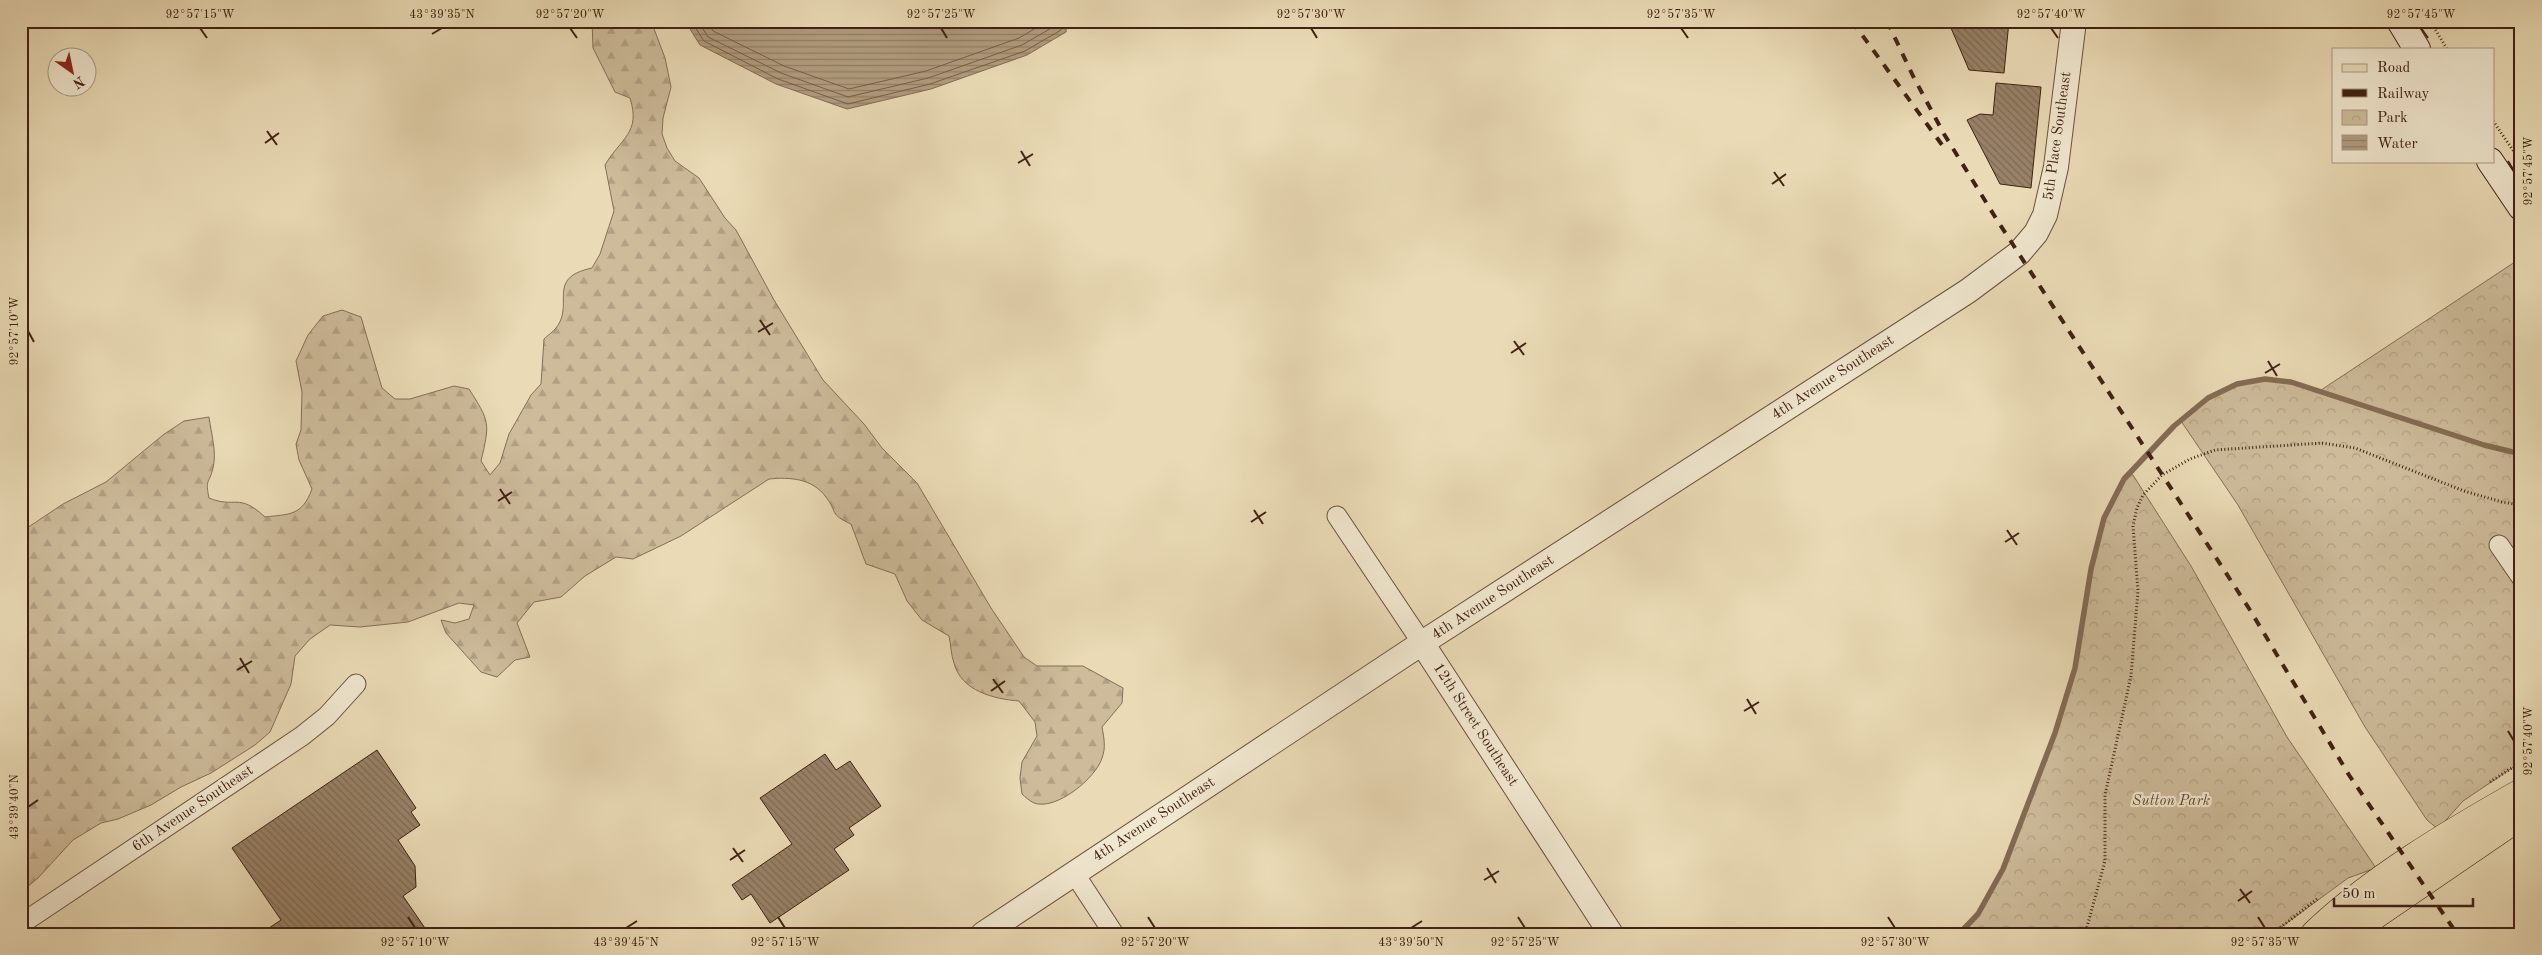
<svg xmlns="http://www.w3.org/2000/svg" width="2542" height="955" viewBox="0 0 2542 955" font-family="'Old Standard TT',serif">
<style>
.forest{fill:url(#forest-firs);stroke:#866e57}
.park{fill:url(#park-crowns);stroke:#866e57}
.water{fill:url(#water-rules);stroke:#836b54}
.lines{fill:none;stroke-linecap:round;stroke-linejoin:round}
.shore{stroke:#785e4a;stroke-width:1}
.stream{stroke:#836b54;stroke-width:5.5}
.building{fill:url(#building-back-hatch);stroke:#402114}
.minor-casing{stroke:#6a503c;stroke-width:21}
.tertiary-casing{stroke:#6a503c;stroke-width:26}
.secondary-casing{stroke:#402114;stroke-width:28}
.primary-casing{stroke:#402114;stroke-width:29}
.path{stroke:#402114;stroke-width:3;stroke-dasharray:1 2.5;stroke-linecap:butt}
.minor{stroke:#f1e8d0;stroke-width:19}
.tertiary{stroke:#f1e8d0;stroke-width:24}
.secondary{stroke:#f1e8d0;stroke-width:26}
.primary{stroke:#eadbb6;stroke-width:28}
.rail{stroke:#402114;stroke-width:4;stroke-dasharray:9 9;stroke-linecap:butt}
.ticks{fill:none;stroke:#402114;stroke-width:2}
.labels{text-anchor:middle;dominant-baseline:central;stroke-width:4.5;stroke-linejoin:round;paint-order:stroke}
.street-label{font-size:15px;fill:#402114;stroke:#f1e8d0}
.park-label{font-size:15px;font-style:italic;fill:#634836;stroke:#f1e8d0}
.neatline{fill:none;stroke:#402114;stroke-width:2}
.ticks-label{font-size:12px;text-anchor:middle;fill:#402114}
</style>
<defs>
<pattern id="forest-firs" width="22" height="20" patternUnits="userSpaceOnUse" patternTransform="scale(1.25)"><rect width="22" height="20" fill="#cdbb9a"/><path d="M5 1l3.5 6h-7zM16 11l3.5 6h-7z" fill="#b1a084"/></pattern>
<pattern id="park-crowns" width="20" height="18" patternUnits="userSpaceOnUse" patternTransform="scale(1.25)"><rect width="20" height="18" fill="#cdbb9a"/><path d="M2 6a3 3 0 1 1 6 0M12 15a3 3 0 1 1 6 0" fill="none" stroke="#b1a084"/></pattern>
<pattern id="water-rules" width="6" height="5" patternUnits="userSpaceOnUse" patternTransform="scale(1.25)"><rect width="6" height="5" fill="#b09c7f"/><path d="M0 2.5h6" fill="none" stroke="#917f67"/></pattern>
<pattern id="building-back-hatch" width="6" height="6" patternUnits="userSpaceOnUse" patternTransform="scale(1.25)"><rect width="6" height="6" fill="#988268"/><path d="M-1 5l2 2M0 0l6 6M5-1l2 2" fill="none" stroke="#7d6a54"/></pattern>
</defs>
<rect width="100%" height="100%" fill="#eadbb6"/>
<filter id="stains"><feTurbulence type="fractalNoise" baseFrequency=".004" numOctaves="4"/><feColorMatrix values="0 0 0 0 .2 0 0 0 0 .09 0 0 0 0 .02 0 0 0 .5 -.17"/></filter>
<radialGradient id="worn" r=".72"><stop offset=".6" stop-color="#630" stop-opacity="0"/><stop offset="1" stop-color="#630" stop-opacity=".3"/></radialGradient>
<path class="forest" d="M592 21H651L665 58 671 87 663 118 662 134 667 148 675 161 699 178 725 218 736 230 774 300 823 380 864 424 882 448 917 483 991 608 1024 657 1037 666H1083L1123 688 1122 703 1102 727C1104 738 1106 748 1102 758 1096 778 1056 811 1034 803 1030 801 1025 797 1022 794L1020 778 1022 762 1037 736 1035 722 1019 701C994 699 961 691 954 663 951 655 951 645 949 636L922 620 907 601 895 574 866 564 851 524C829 514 838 513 826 497 812 478 789 477 769 479L681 536 633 559 616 557 585 576 561 597 534 602 517 623 530 657 515 660 497 677 481 672 446 633 441 620 455 623 469 619 474 605 459 603 408 622 360 627 330 625 310 639 295 656 291 684 270 732 255 745 211 773 181 787 151 805 118 819 101 823 73 840 38 878 21 892V532L63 504 106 482 163 435 184 421 209 417C211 433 217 452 213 468 209 485 205 478 209 498 236 509 238 492 265 517 290 514 302 516 312 489L299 460 296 444 301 430 302 392 296 361 308 335 323 316 342 310 361 317 382 388 395 399H410L454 386 469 389C490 422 490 423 481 461L490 475 500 463 509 434 531 395 541 384 544 339C548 335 553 332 556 328 575 304 545 278 592 268L600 254 614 211 605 165C621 138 641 133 630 98L615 92 593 48Z"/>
<path class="park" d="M2521 258V762L2463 801 2438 829 2427 820 2365 727 2238 505 2181 421C2229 380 2257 370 2318 392Z
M2131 472 2191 566 2287 737 2376 868 2348 878 2272 934H1959C2000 891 2016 834 2037 780 2051 743 2068 705 2075 666 2086 610 2090 513 2131 472Z"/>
<path class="water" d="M685 21H1067L1066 32 1027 55 931 89 847 109 776 84 700 45Z"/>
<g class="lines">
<path class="shore" d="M691 21 704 41 778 79 848 104 930 84 1025 51 1061 30 1062 21
M698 21 708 37 781 73 848 97 928 78 1022 45 1055 26 1056 21
M707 21 713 31 784 66 849 89 926 71 1019 38 1048 21"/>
<path class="stream" d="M1959 934 1978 914 2003 869 2055 733 2075 668 2091 569 2104 518 2124 479 2174 426 2208 398 2237 384 2265 379 2291 382 2484 445 2521 454"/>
</g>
<path class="building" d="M1948 21H2009L2004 73 1969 70Z
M1996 83 2041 87 2031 188 2000 184 1967 120 1980 114 1993 115Z
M377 750 416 808 411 812 420 825 398 840 415 866 416 887 403 896 429 934H260L281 920 232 848Z
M825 754 836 770 850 761 881 806 849 828 854 835 834 849 849 870 770 923 751 894 742 900 732 885 792 844 760 798Z"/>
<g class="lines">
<defs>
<path id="minor" d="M1337 516 1422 643
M2499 545 2521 577
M1074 873 1114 934
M21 924 302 736 327 716 356 684"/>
<path id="tertiary" d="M1422 643 1611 934
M983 934 1422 643 1968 291 2019 253 2036 233 2045 215 2056 167 2074 21"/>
<path id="secondary" d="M2400 21 2417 49
M2490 161 2521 207"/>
<path id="primary" d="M2315 934C2371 880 2452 832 2521 793
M2347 934 2521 815"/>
</defs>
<use href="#minor" class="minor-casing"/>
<use href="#tertiary" class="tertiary-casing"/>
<use href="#secondary" class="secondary-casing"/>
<use href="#primary" class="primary-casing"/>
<path class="path" d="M2430 21 2447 49
M2493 121 2521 162
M2490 782 2521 762
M2085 934 2105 861V795L2131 676 2138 591 2133 526 2137 508 2143 495 2162 475 2190 459 2215 450 2322 443 2355 448 2464 491 2502 502 2521 505
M2272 934 2317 899"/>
<use href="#minor" class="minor"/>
<use href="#tertiary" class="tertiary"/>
<use href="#secondary" class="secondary"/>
<use href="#primary" class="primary"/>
<path class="rail" d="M1852 21 1945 149
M1887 21 1913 76 1944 134 1997 220 2250 610 2349 775 2457 934"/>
</g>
<path class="ticks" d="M200 28 207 38M570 28 577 38M941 28 947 38M1311 28 1317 38M1681 28 1688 38M2051 28 2058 38M2421 28 2428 38M432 34 442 28M267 131 277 145M265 143 279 133M1021 151 1030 166M2508 161 2514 171M1018 163 1033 154M1774 172 1784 186M1772 184 1786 174M760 320 770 335M28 331 34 342M758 332 773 323M1514 341 1524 355M1511 353 1526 343M2268 361 2277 376M2265 373 2280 364M500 489 510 504M498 501 512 492M1254 510 1263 524M1251 522 1266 512M2007 530 2017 545M2005 542 2019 533M240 658 249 673M237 670 252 661M993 679 1003 693M991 691 1005 681M1747 699 1756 714M1744 711 1759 702M2508 731 2514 741M28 807 38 800M733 848 743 862M730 860 745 850M1487 868 1496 883M1484 880 1499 871M2240 889 2250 903M2238 901 2252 891M408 917 415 928M778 917 785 928M1148 917 1155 928M1518 917 1525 928M1888 917 1895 928M2258 917 2265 928M626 928 637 921M1411 928 1422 921"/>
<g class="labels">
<g class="street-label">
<text transform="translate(2058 136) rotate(-82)">5th Place Southeast</text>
<text transform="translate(1833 378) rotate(-33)">4th Avenue Southeast</text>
<text transform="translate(1493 598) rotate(-33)">4th Avenue Southeast</text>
<text transform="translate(1475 725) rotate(57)">12th Street Southeast</text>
<text transform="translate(193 809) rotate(-34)">6th Avenue Southeast</text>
<text transform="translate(1154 820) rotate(-33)">4th Avenue Southeast</text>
</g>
<g class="park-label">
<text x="2171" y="801">Sutton Park</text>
</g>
</g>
<rect width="2542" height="955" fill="none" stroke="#eadbb6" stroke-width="55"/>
<rect x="2332" y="48" width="162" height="115" fill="#f1e8d0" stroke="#aa9885"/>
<rect x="2342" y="64" width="25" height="8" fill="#eadbb6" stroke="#aa9885"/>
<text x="2377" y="72" font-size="15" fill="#402114">Road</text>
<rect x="2342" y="89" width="25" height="8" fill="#402114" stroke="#aa9885"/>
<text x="2377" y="98" font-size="15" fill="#402114">Railway</text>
<rect x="2342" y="110" width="25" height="15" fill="url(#park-crowns)" stroke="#aa9885"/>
<text x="2377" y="122" font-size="15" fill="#402114">Park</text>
<rect x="2342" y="135" width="25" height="15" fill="url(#water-rules)" stroke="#aa9885"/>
<text x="2377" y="148" font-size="15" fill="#402114">Water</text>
<g transform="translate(72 72) rotate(147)"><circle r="24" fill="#f1e8d0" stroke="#aa9885"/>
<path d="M0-4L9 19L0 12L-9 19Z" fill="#8f2418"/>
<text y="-8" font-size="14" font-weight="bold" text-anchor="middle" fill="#402114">N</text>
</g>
<path d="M2334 898v8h139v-8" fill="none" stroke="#402114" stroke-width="2.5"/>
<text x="2342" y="898" font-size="15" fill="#402114" stroke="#f1e8d0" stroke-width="4" paint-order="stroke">50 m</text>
<rect x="28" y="28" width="2486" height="900" class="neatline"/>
<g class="ticks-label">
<text x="200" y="18">92°57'15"W</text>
<text x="442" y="18">43°39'35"N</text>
<text x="570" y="18">92°57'20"W</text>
<text x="941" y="18">92°57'25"W</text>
<text x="1311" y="18">92°57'30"W</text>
<text x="1681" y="18">92°57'35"W</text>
<text x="2051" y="18">92°57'40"W</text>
<text x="2421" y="18">92°57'45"W</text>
<text transform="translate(2528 171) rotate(-90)" y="4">92°57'45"W</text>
<text transform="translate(14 331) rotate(-90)" y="4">92°57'10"W</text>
<text transform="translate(2528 741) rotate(-90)" y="4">92°57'40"W</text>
<text transform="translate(14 807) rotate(-90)" y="4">43°39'40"N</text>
<text x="415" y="946">92°57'10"W</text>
<text x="626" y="946">43°39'45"N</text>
<text x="785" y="946">92°57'15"W</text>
<text x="1155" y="946">92°57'20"W</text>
<text x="1411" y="946">43°39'50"N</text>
<text x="1525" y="946">92°57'25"W</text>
<text x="1895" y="946">92°57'30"W</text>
<text x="2265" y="946">92°57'35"W</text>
</g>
<rect width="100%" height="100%" filter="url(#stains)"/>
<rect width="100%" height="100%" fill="url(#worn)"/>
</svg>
